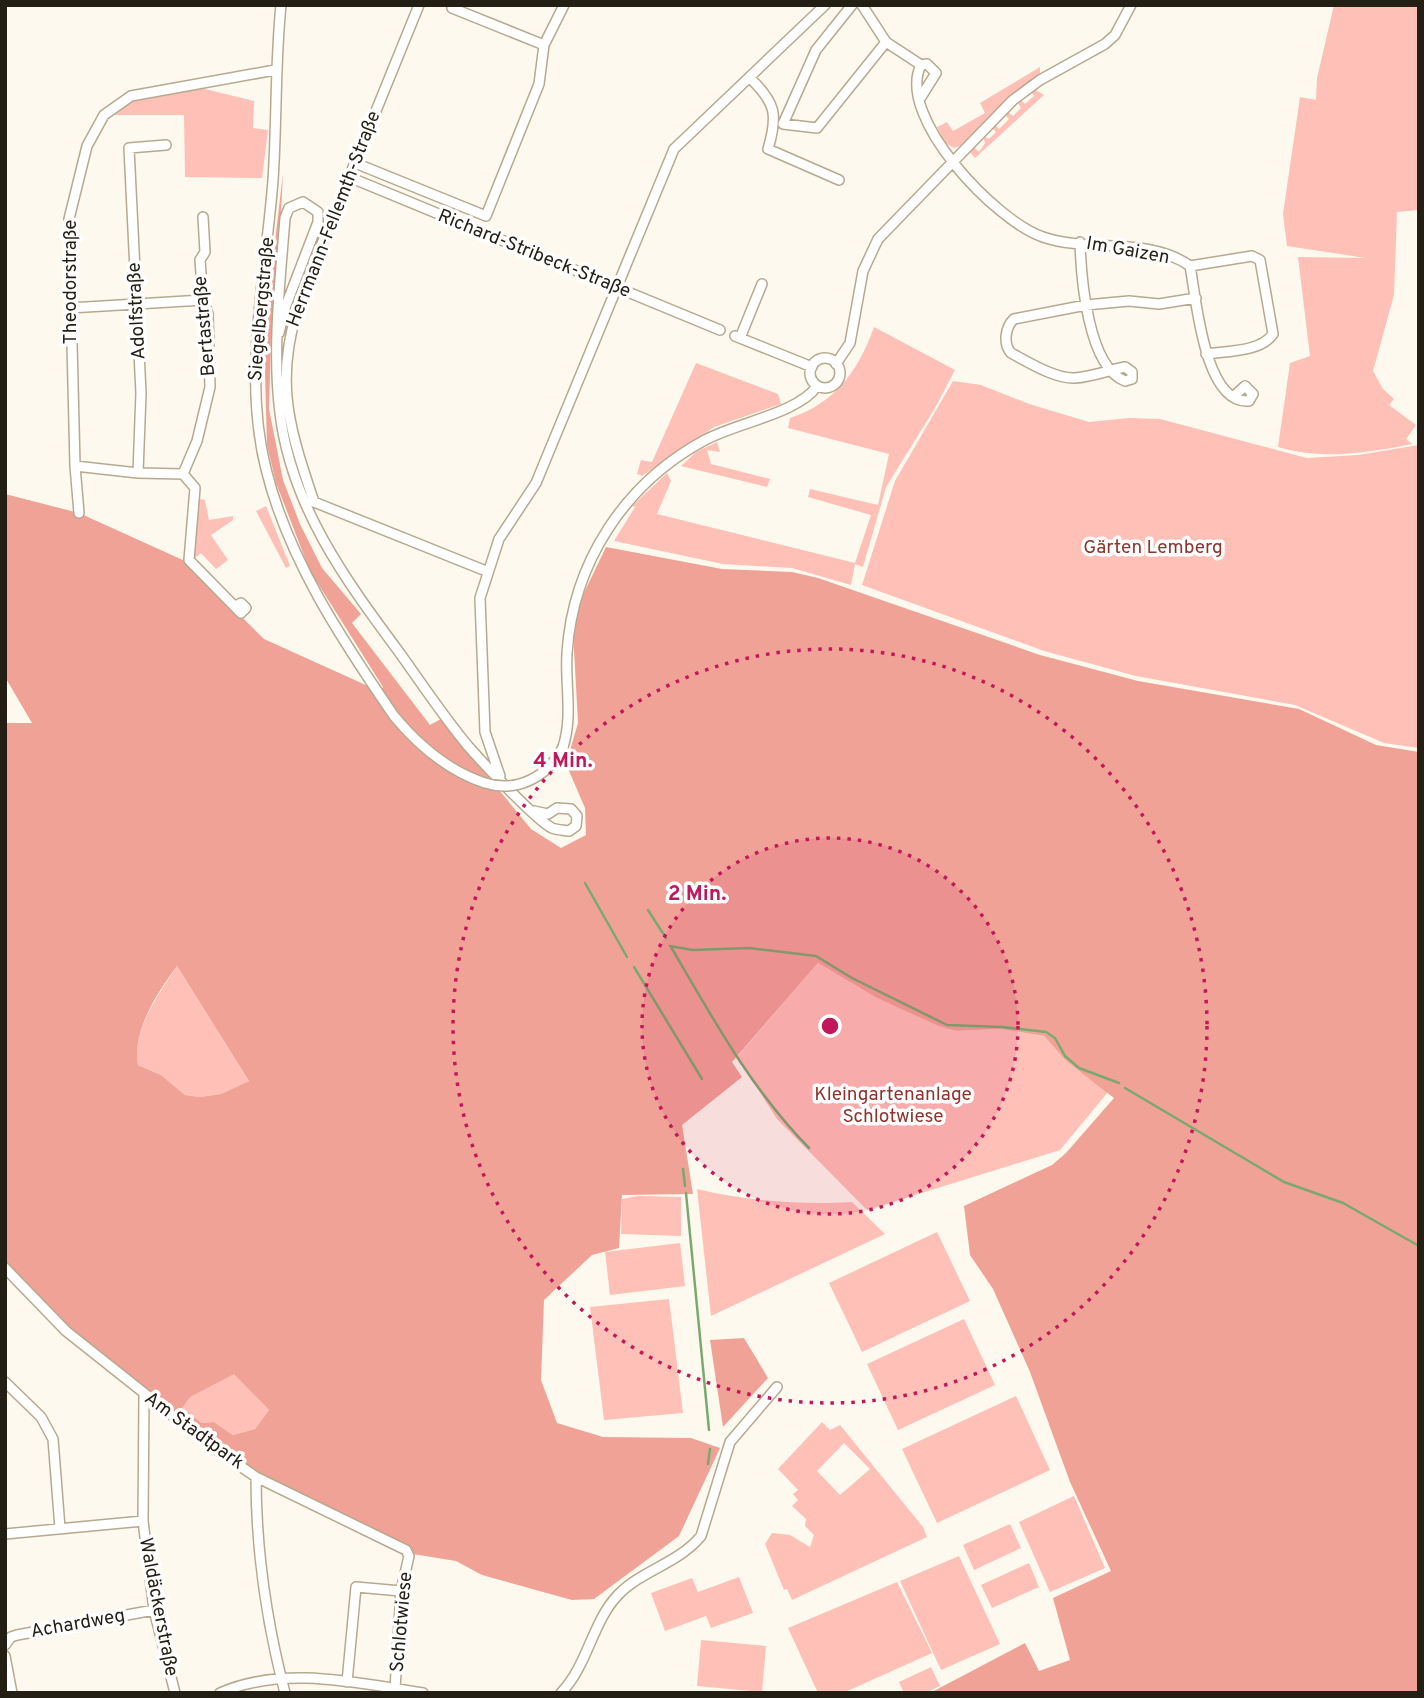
<svg xmlns="http://www.w3.org/2000/svg" width="1424" height="1698" viewBox="0 0 1424 1698" font-family="Overpass,sans-serif">
<style>
.green{fill:#fec0b7;fill-rule:evenodd}
.forest{fill:#f1a297;fill-rule:evenodd}
.lines{fill:none;stroke-linecap:round;stroke-linejoin:round}
.stream{stroke:#7aa970;stroke-width:2.5}
.minor-casing{stroke:#b7a98f;stroke-width:12}
.minor{stroke:#fff;stroke-width:9}
.minor-bridge-casing{stroke:#b7a98f;stroke-width:12;stroke-linecap:butt}
.minor-bridge{stroke:#fff;stroke-width:9}
.ring{fill:none;stroke:#c2185b;stroke-width:3.5;stroke-dasharray:3.5 7}
.labels{text-anchor:middle;dominant-baseline:central;stroke-width:7;stroke-linejoin:round;paint-order:stroke}
.street-label{font-size:19px;fill:#241f15;stroke:#fff}
.park-label{font-size:19px;fill:#8f332c;stroke:#fff}
.centre{fill:#c2185b;stroke:#fff;stroke-width:3.5}
.ring-label{font-size:21px;text-anchor:middle;font-weight:bold;fill:#c2185b;stroke:#fff;stroke-width:7;stroke-linejoin:round;paint-order:stroke}
</style>
<rect width="100%" height="100%" fill="#fef9ee"/>
<path class="green" d="M1334 5H1419V210L1397 212 1394 295 1373 371 1383 389 1394 399 1389 405 1416 425 1406 439 1412 444C1368 453 1321 460 1278 447L1290 363 1310 356 1298 257 1366 258 1287 246 1283 214 1300 97 1316 100 1317 78Z
M1040 67V75L1020 89 963 145 954 148 945 143 937 127 947 122 953 131 985 113 980 103Z
M201 88 254 101 253 128 268 130 262 178 185 177 184 115H113L129 100Z
M1034 89 1044 95 975 158 969 151 974 147 979 152 985 143 983 136 989 139 996 132 992 128 995 125 999 129 1009 119 1005 115 1008 112 1013 116 1021 108 1018 103 1021 100 1025 104 1034 96 1031 92Z
M874 327 955 370 935 408 886 487 863 567 855 564 851 585 792 568 723 564 614 541 635 507 632 506 667 473 671 481 657 514 855 563 871 515 808 497 810 489 878 505 889 454 788 428 790 418C835 403 858 372 874 327Z
M696 363 778 394 781 404 714 427 642 476 637 474 641 460 652 462Z
M953 381 981 385 1029 404 1089 422 1129 418 1160 419 1307 458 1358 455 1419 445V748L1384 743 1295 705 1136 676 1044 651 862 585 895 481Z
M717 442 720 452 707 450 711 464 770 479 767 487 681 466 696 452Z
M196 498 205 500 209 520 233 516V520L211 535 228 560 216 569 201 553 195 558 192 555Z
M266 506 290 566 286 568 256 511Z
M818 963 875 997 957 1031 1000 1029 1044 1036 1065 1060 1108 1092 1060 1150 867 1210 777 1119 737 1057Z
M177 966 249 1081 221 1094 200 1097 185 1095 161 1075 138 1065C132 1029 158 996 177 966Z
M697 1189C747 1201 801 1205 852 1202L885 1234 711 1316Z
M638 1196 681 1197V1236L621 1234 622 1199Z
M937 1232 970 1301 862 1352 829 1283Z
M680 1243 685 1286 610 1295 605 1252Z
M669 1299 683 1413 604 1420 590 1307Z
M964 1319 995 1385 898 1430 867 1364Z
M234 1373 269 1410 255 1429 233 1435 214 1422 202 1423 181 1408 189 1397Z
M1016 1396 1050 1470 937 1523 902 1449Z
M822 1422 830 1430 840 1425 923 1527 927 1537 792 1600 787 1589 784 1590 765 1544 772 1533 790 1535 810 1547 814 1535 805 1526 806 1519 792 1506 798 1500 793 1494 798 1490 778 1469ZM844 1443 870 1469 840 1495 817 1471Z
M1074 1496 1105 1568 1050 1592 1019 1522Z
M1010 1524 1021 1548 974 1570 963 1545Z
M959 1556 1000 1644 941 1670 900 1581Z
M1029 1563 1039 1587 992 1608 981 1585Z
M739 1577 753 1613 711 1628 706 1616 665 1631 651 1593 692 1578 698 1592Z
M897 1582 932 1653 843 1693H818L788 1628Z
M701 1640 766 1646 762 1692 697 1686Z
M931 1667 940 1686 925 1693H904L899 1682Z"/>
<path class="forest" d="M283 173 278 271 271 338 269 409 283 480 300 524 322 568 361 614 352 623 430 725 441 719 531 829 561 848 586 835 585 808 566 764 578 723 573 631 581 599 606 547 722 569 792 572 818 578 1040 655 1138 681 1299 709 1376 745 1419 752V1693H930L1025 1643 1039 1671 1070 1660 1053 1598 1111 1571 1070 1482 1030 1372 993 1289 970 1255 964 1206 1052 1165 1066 1153 1114 1098 1065 1060 1044 1036 1000 1029 957 1031 939 1026 875 997 818 963 732 1062 742 1077 682 1125 693 1194 622 1195 619 1248 592 1255 544 1300 541 1380 557 1423 603 1437 691 1438 720 1448 679 1536 594 1599 572 1600 482 1575 456 1561 413 1554 411 1549 260 1476 214 1444 70 1330 5 1262V723H32L5 677V494L79 513 185 561 264 639 379 691 383 687 310 571 276 483 267 445 264 336ZM177 966 249 1081 221 1094 200 1097 185 1095 161 1075 138 1065C132 1031 157 993 177 966ZM234 1374 269 1410 255 1429 233 1435 214 1422 202 1423 182 1408 190 1397Z
M744 1338 768 1378 723 1427 710 1340Z"/>
<g class="lines">
<path class="stream" d="M585 883 627 957
M648 910 666 938
M670 946 693 950 749 948 816 956 852 978 947 1025 1002 1027 1046 1032 1055 1038 1065 1056 1079 1068 1119 1083
M671 947C712 1017 751 1089 809 1148
M634 967 702 1079
M1125 1088 1284 1182 1343 1203 1419 1246
M683 1169 685 1186
M686 1193 709 1430
M708 1464 710 1449"/>
<defs>
<path id="minor" d="M281 5C275 63 277 121 273 180 266 275 242 374 266 469 288 559 342 640 394 716 419 746 448 771 485 783
M419 5 304 288C274 376 285 416 314 502L486 571
M852 5 816 50 783 124 817 128 886 42
M862 5 886 42 921 65
M452 8 544 45 564 5
M750 78C776 103 778 115 768 149L839 180
M921 97 936 73 927 64 921 65C895 117 997 222 1043 237 1089 253 1148 236 1190 266 1196 297 1204 405 1249 401L1253 394 1245 386 1234 396
M355 163 486 216 539 84 544 45
M349 177 720 330
M203 217 205 252 200 260 203 300 208 314 210 387 197 441 183 474 195 488 189 560 241 613 246 608 241 603 235 606
M1080 242C1081 278 1088 367 1125 381L1132 379V372L1125 367C1109 370 1092 377 1075 378 1055 379 1028 362 1011 353 1003 344 1005 327 1014 319L1086 305 1129 301 1159 304 1196 298
M1190 266 1252 256 1260 260 1273 334C1261 352 1227 351 1206 354
M70 308 203 300
M279 333 285 308 318 222V212L303 202 289 208 285 218C280 282 272 350 280 413 291 506 345 579 399 652 422 684 443 716 468 746 482 762 536 820 552 828 557 830 564 830 569 831L576 826 577 816 571 809 557 808 548 814 534 811
M735 336 812 367
M740 338 762 284
M810 373a15 15 0 1 1 30 0a15 15 0 1 1-30 0Z
M836 364 850 343 863 271 878 239 1013 100 1040 80 1105 44 1115 35 1131 5
M75 466 138 473 183 474
M138 473 141 393 129 148 166 145
M79 513 75 466 69 219 87 146 104 115 131 96 275 70
M563 747C573 716 565 685 567 653 573 562 625 483 705 440 736 423 799 413 817 386
M500 776 485 732 480 598 499 539 536 483 674 149 825 5
M5 1268 66 1331 207 1443 256 1477 406 1550 409 1556 401 1591 395 1689
M5 1382 41 1417 53 1439 60 1528
M144 1395 143 1521 154 1610 175 1693
M256 1477C256 1551 266 1620 285 1693
M5 1534 143 1521
M5 1645 11 1637 17 1635 154 1610
M5 1656 12 1693
M347 1682 356 1587 401 1591
M220 1693C284 1665 356 1683 423 1693
M561 1693C588 1665 592 1622 618 1595 642 1570 679 1563 701 1536L730 1442 777 1387"/>
</defs>
<use href="#minor" class="minor-casing"/>
<use href="#minor" class="minor"/>
<defs>
<path id="minor-bridge" d="M485 783C517 793 548 777 563 747"/>
</defs>
<use href="#minor-bridge" class="minor-bridge-casing"/>
<use href="#minor-bridge" class="minor-bridge"/>
</g>
<circle cx="830" cy="1026" r="188" fill="#c2185b" fill-opacity=".12"/>
<g class="ring">
<circle cx="830" cy="1026" r="188"/>
<circle cx="830" cy="1026" r="377"/>
</g>
<g class="labels">
<g class="street-label">
<text transform="translate(334 219) rotate(-69)">Herrmann-Fellemth-Straße</text>
<text transform="translate(1128 251) rotate(10)">Im Gaizen</text>
<text transform="translate(534 254) rotate(22)">Richard-Stribeck-Straße</text>
<text transform="translate(71 282) rotate(-90)">Theodorstraße</text>
<text transform="translate(262 309) rotate(-85)">Siegelbergstraße</text>
<text transform="translate(137 311) rotate(-93)">Adolfstraße</text>
<text transform="translate(205 326) rotate(-95)">Bertastraße</text>
<text transform="translate(194 1431) rotate(36)">Am Stadtpark</text>
<text transform="translate(158 1607) rotate(79)">Waldäckerstraße</text>
<text transform="translate(402 1622) rotate(-85)">Schlotwiese</text>
<text transform="translate(78 1624) rotate(-10)">Achardweg</text>
</g>
<g class="park-label">
<text x="1153" y="548">Gärten Lemberg</text>
<text x="893" y="1095">Kleingartenanlage<tspan x="893" dy="22">Schlotwiese</tspan></text>
</g>
</g>
<circle cx="830" cy="1026" r="10" class="centre"/>
<g class="ring-label">
<text x="563" y="767">4 Min.</text>
<text x="697" y="900">2 Min.</text>
</g>
<rect width="1424" height="1698" fill="none" stroke="#241f15" stroke-width="14"/>
</svg>
